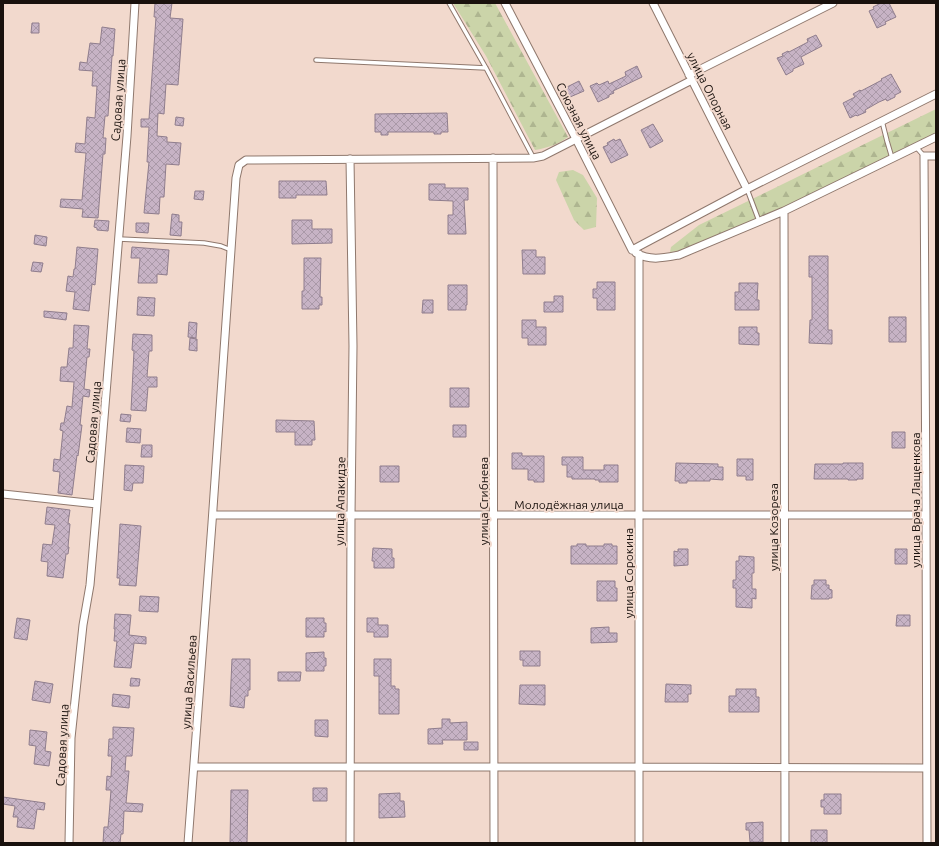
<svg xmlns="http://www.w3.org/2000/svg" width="939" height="846" viewBox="0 0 939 846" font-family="Ubuntu,sans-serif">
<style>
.forest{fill:url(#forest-firs)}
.building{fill:url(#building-cross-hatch);stroke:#8f7d8d}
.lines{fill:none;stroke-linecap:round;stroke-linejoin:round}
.service-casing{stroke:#8f786d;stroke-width:5.5}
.minor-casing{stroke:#8f786d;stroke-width:9}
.service{stroke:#fff;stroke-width:3.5}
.minor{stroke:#fff;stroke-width:7}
.labels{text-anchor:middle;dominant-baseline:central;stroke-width:4;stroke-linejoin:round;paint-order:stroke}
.street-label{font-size:12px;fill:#19110d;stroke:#f2d9cd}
</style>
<defs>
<pattern id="forest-firs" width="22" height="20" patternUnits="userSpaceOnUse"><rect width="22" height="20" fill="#cbd4a9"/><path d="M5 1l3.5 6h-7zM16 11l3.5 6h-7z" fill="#aeb590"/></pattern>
<pattern id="building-cross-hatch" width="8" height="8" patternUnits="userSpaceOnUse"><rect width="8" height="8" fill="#c7b3c5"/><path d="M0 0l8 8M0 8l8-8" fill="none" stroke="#aa99a8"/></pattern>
</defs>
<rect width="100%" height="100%" fill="#f2d9cd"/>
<path class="forest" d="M453 3H495L568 137C558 144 548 148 535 150L486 56Z
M936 109V135L759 219 679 251 670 252 671 247 699 225Z
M573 170 583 175 597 198 596 227 584 230 574 220 556 180 559 172Z"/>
<path class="building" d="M155 3H172L170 18 183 19 178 85 166 84 164 114 158 113 157 136 167 137V142L181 143 179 165 166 164 164 197H160L159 214 144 213 149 162H147L149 127H141V119H149L156 17H154Z
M881 3H889L896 17 885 22 886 24 877 28 869 11 874 9 873 7Z
M32 23H39V33H31Z
M102 27 115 29 113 56H112L108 116H105L103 138H106L105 154H103L98 218 82 217 83 209 60 207 61 199 82 200 86 153 75 152 76 143 85 144 87 117 95 118 97 86H92L93 71 79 70 80 62 87 63 90 43 100 44Z
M816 35 822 46 801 57 804 64 793 69V71L786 75 777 58 783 56 782 54 788 51 789 52 808 42 807 39Z
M637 66 642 77 613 91 614 93 609 95V97L598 102 590 86 597 83 599 85 608 81 609 84 626 76 625 72Z
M891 74 901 92 895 95V97L887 101 886 99 879 102 865 110 866 112 857 116 856 115 850 118 843 103 855 97 853 94 860 90 861 91 882 80 881 79Z
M579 81 584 91 570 97 565 88Z
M447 113 448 132H441V134H434V132H388V135H381V132H375V114Z
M176 117 184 118 183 126 175 125Z
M653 124 663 141 650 148 641 130Z
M614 139 615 141 620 139 628 155 611 163 603 147 608 145 607 143Z
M279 181H326L327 195H296V198H279Z
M429 184H445V188H468V200H464L466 234H448V215H453V201L429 200Z
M195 191H204L203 200 194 199Z
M172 214 179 215V222H182L181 236 170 235Z
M95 220 109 221 108 231 97 230V228L94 227Z
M292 220H312V229H332V243L292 244Z
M136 223H149L148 233 136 232Z
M35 235 47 237 46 246 34 244Z
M77 247 98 249 95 285 92 284 89 311 73 309 75 292 66 291 68 276 73 277 74 269H75Z
M132 247 169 250 167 275 157 274V283H138L140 258H131Z
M522 250H536V257H545V274H523Z
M809 256H828V330H832V344L809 343 810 320H812V277H809Z
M304 258H321L320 297H322V305H319V309H302V291H304Z
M33 262 43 263 41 272 31 271Z
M597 282H615V310H597V298H593V289H597Z
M739 283H758L757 300H759V310H735V292H739Z
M448 285H467V305H466V310H448Z
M554 296H563V312H544V302H554Z
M138 297 155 298 154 316 137 315Z
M423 300H433V313H422Z
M44 311 67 313 66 320 44 317Z
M889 317H906V342H889Z
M522 320H536V327H546V345H528V338H522Z
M189 322 197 323 196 338 188 337Z
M74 325 89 326 87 349H90L89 357H87L84 389 90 390 89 397 83 396 80 425H82L78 456 77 455 72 495 58 493 60 472 53 471 54 459 60 460 63 431 60 430 61 423H64L67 406 72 407 74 382 60 381 61 367H67L69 348H73Z
M739 327H757V333H759V345L739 344Z
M133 334 152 335V351H149L147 377H157V387H148L146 411 131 410 134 351 132 350Z
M190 338 197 339V351L189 350Z
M450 388H469V407H450Z
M121 414 131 415 130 422 120 421Z
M276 420 314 421 315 440H312V445H295V432H276Z
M453 425H466V437H453Z
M127 428 141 429 140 443 126 442Z
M892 432H905V448H892Z
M142 445H152V457H141Z
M512 453H522V456H544V482H534V480H528V469H512Z
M562 457H583V470H604V465H618V482H599V480H595V479H572V477H567V465H562Z
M737 459H753V480H746V476H737Z
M676 463 718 464V467H723V480L710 479V481H687V483H679V481H675Z
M843 463H863V479H857V480H848V479H814L815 464H843Z
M125 465 144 466 143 483H133L132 491 124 490Z
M380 466H399V482H380Z
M47 507 70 510 68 523 70 524 68 547H69L68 554H66L63 578 47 576 48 562 41 561 43 544 52 545 55 525 45 524Z
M120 524 141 526 136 586 119 585 120 578H117Z
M577 544H586V546H604V544H612V546H617V564H571V546H577Z
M373 548 392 549V558H394V568H374V561H372Z
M678 549H688V565L674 566V551L678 552Z
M895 549H907V564H895Z
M739 556 754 557V573H752V589H756V599L752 598V608L736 607V588H733V580H736V561H739Z
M814 580H826V585H829V589L832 590V598H829V599H811L812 585H814Z
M597 581H615V588H617V601H597Z
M140 596 159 597 158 612 139 611Z
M115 614 131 615 129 635 146 637V644L134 643 131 668 114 667 117 641H114L115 629H114Z
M897 615H910V626H896Z
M17 618 30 620 27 640 14 638Z
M306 618H324V623H326V632L324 631V637H306Z
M367 618H378V625H388V637H374V632H367Z
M609 627V633H617V642L591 643V628Z
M520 651H540V666H523V660H520Z
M324 652V658H326V666H324V671H306V653Z
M232 659H250V690H248V696H245L244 708 230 706 231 681Z
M374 659H391V686H395V689H399V714H379V676H374Z
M278 672H301L300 681H278Z
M131 678 140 679 139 686H130Z
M35 681 53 684 50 703 32 700Z
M666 684 691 685V694H688V702H665Z
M520 685H545V705L519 704Z
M736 689H756V697H759V712H729V696H736Z
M113 694 130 696 129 708 112 706Z
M442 719H450V723L467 722V740H442L443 744H428V729L442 728Z
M315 720H328V737L315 736Z
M113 727 134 728 132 756H126L125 771H129L126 803 143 804 142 812 124 811 123 834H121L120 843H103L104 827H108L109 816 111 790H106L107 776 111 777 112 756H108L109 739H113Z
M30 730 47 732 45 751 51 752 49 766 34 764 36 746 29 745Z
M464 742H478V750H464Z
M313 788H327V801H313Z
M231 790H248L247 843H230Z
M400 793V801H404L405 817 379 818V794Z
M824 794H841V814H824V807H821V800H824Z
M3 797 45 803 44 810 37 809 34 829 17 827 18 817H13L15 806 3 804Z
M763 822V842H750L749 830H746V823Z
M811 830H827V843H811Z"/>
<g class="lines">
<defs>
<path id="service" d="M449 3 486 68 533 157
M316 60 486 68
M882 121 887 141 892 158
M916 147 924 156
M747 189 759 221
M119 239 204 243 221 246 231 250"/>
<path id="minor" d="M505 3 576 139 632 250
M653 3 747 189
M689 75 833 3
M493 158 494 843
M350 159 353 346 351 515 350 843
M784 211 785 843
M632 250 747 189 936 94
M636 253C650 261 663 258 679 255L784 211 936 137
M639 254V843
M3 494 97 504
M213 515H926
M194 767H639L926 768
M69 843 71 738 83 625 90 585 97 504 127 136 135 3
M188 843 212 523 236 178 239 165 246 160 533 158 543 156 692 80
M927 843 926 515 924 156H936"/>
</defs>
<use href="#service" class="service-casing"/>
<use href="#minor" class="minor-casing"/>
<use href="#service" class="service"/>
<use href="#minor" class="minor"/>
</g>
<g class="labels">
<g class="street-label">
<text transform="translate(710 91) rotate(63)">улица Опорная</text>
<text transform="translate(118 100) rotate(-86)">Садовая улица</text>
<text transform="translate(579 121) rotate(63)">Союзная улица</text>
<text transform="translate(93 422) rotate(-85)">Садовая улица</text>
<text transform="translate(915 500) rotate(-90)">улица Врача Лащенкова</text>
<text transform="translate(340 501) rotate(-89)">улица Апакидзе</text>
<text transform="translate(483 501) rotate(-90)">улица Сгибнева</text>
<text x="569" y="504">Молодёжная улица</text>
<text transform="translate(773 527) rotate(-90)">улица Козореза</text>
<text transform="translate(628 573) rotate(-90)">улица Сорокина</text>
<text transform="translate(189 682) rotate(-86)">улица Васильева</text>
<text transform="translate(62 745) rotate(-87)">Садовая улица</text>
</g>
</g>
<rect width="939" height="846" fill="none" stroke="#19110d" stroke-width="8"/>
</svg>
